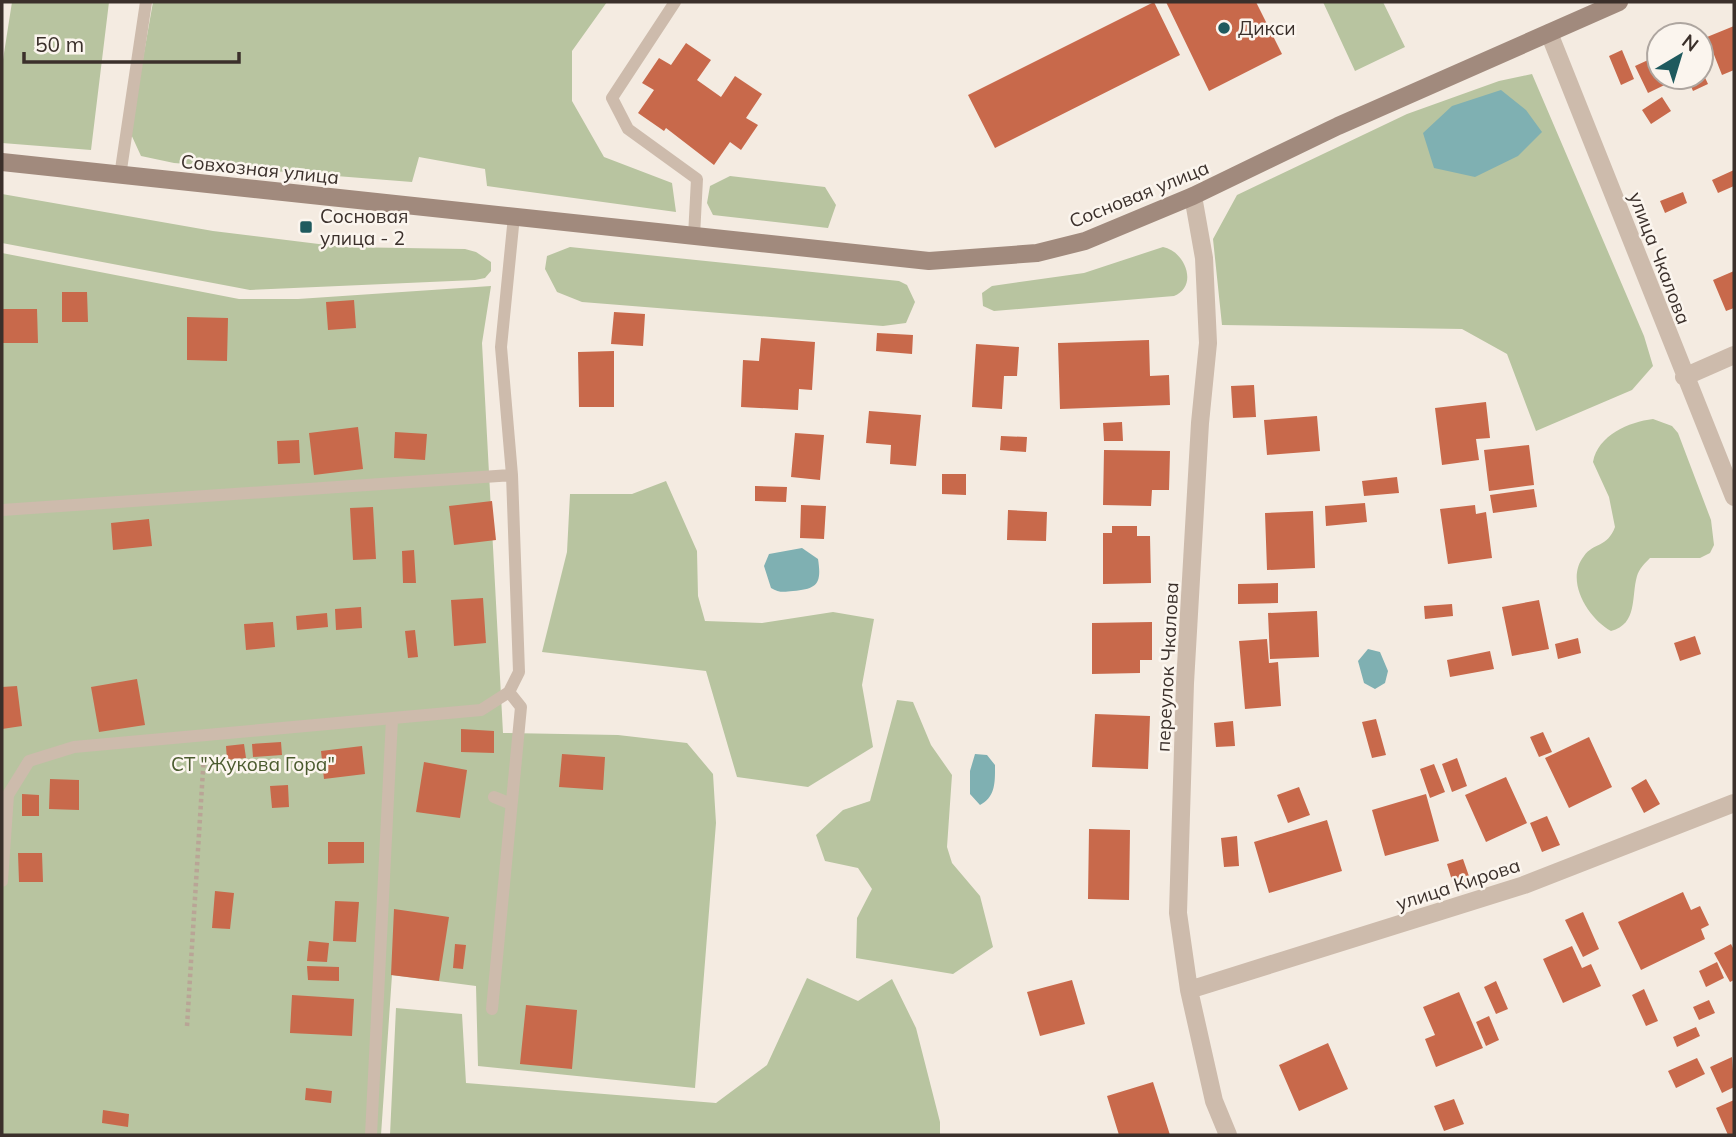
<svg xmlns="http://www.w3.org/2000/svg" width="1736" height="1137" viewBox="0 0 1736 1137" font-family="Mulish,sans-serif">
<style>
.green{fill:#b8c4a0}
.water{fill:#7fb0b2}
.building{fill:#c8694b}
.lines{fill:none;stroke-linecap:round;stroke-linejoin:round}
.path{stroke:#b9a596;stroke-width:4.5;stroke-dasharray:3.5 3.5;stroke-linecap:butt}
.lane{stroke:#cdbbac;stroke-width:12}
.street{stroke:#cdbbac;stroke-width:18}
.secondary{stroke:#a18a7d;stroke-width:18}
.poi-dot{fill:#1f5a5e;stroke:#fbf5ee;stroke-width:2.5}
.labels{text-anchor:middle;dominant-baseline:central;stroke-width:5;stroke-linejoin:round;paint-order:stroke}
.poi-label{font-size:19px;fill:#3b302b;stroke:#fbf5ee;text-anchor:start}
.street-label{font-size:19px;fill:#3b302b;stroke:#fbf5ee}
.park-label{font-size:19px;fill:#4a5a2e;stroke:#fbf5ee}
</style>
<rect width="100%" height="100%" fill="#f4ebe1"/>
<path class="green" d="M12 2H109L91 150 2 143V66Z
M153 2H607L572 51V101L604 157 672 183 676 212 487 186 485 169 419 157 412 182 174 163 141 156 130 132Z
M1323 2H1383L1405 47 1355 71Z
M1532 74 1644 336 1653 366 1632 390 1536 431 1507 354 1462 329 1222 325 1213 239 1237 195 1407 114 1499 81Z
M730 176 825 187 836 205 828 228 713 215 707 203 710 186Z
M2 194 213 231 343 247 465 249 476 252 491 262V271L485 278 475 280 250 290 2 243Z
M570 247 899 281 907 285 915 302 906 323 883 326 582 302 557 292 545 269 547 256Z
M1163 247C1185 251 1199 286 1174 296L994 311 983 306 982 293 992 286 1084 273Z
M2 253 239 299H298L491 286 482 343 503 733 618 735 687 743 713 774 716 823 695 1088 478 1066 476 986 392 975 381 1135H2Z
M1653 419 1672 426 1678 433 1711 520 1714 545 1710 553 1700 558H1650C1645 563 1639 569 1637 576 1631 597 1638 624 1611 631 1589 619 1564 581 1584 556 1594 542 1607 548 1615 527L1609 497 1593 462C1598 435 1629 422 1653 419Z
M666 481 697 551 698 596 705 621 762 623 833 612 874 619 862 685 873 747 808 787 737 777 706 671 542 652 567 552 570 494H632Z
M897 700 913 702 931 745 952 775 947 847 952 863 980 896 993 947 953 974 856 958 857 918 872 889 858 868 825 861 816 835 843 810 870 801Z
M807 978 858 1001 892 979 916 1028 940 1122V1135H390L396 1008 462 1014 466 1083 716 1103 767 1065Z"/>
<path class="water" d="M1501 90 1526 110 1542 132 1518 156 1475 177 1434 168 1423 133 1452 106Z
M802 548 818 559C822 584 817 589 793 591 784 592 779 593 771 588L764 566 769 554Z
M1368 649 1380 652 1388 671 1385 683 1375 689 1364 683 1358 661Z
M975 754 987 755 995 765C995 781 996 797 980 805L970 794V771Z"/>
<path class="building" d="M1154 2 1180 55 995 148 968 95Z
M1166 2H1256L1282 54 1209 91Z
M1734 26V70L1722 75 1707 37Z
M686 43 711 60 697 80 721 97 735 76 762 94 746 118 758 125 741 150 730 142 714 165 666 128 664 131 638 113 654 90 642 83 659 58 671 65Z
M1622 50 1634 79 1621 85 1609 56Z
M1659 55V77H1681L1648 93 1635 66Z
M1701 69 1708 84 1693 91 1687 77H1701Z
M1662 97 1671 111 1651 124 1642 110Z
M1734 170V186L1718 193 1712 180Z
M1683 192 1687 203 1665 213 1660 201Z
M1734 271V308L1726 311 1713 280Z
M62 292H87L88 322H62Z
M354 300 356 328 328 330 326 302Z
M2 309H37L38 343H2Z
M614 312 645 314 643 346 611 344Z
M187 317 228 318 227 361 187 360Z
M877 333 913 335 912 354 876 351Z
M761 338 815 342 812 390 799 389 798 410 741 407 743 360 759 361Z
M1149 340 1150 376 1169 375 1170 405 1060 409 1058 343Z
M976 344 1019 347 1017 376H1004L1002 409 972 407Z
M614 351V407H579L578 352Z
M1254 385 1256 417 1233 418 1231 386Z
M1486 402 1490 438 1476 439 1479 460 1442 465 1435 408Z
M869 411 921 415 916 466 890 464 891 445 866 443Z
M1317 416 1320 451 1267 455 1264 420Z
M1122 422 1123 441H1104L1103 423Z
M358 427 363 469 314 475 309 433Z
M395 432 427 434 425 460 394 458Z
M795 433 824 435 820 480 791 477Z
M1001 436 1027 437 1026 452 1000 450Z
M299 440 300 463 278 464 277 441Z
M1529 445 1534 485 1489 491 1484 450Z
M1104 450 1170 451 1169 490H1152L1151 506 1103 505Z
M942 474H966V495L942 494Z
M1397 477 1399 493 1364 496 1362 481Z
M755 486 787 487 786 502 755 501Z
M1534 489 1537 507 1493 513 1490 495Z
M492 501 496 540 454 545 449 506Z
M1365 503 1367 522 1326 526 1325 506Z
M801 505 826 506 824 539 800 538Z
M1475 505 1476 514 1486 512 1492 558 1448 564 1440 509Z
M373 507 376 559 353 560 350 508Z
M1008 510 1047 512 1046 541 1007 540Z
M1313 511 1315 568 1267 570 1265 513Z
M149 519 152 546 113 550 111 523Z
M1112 526H1137V536H1150L1151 583 1103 584V533H1112Z
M414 550 416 583H403L402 551Z
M1278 583V603L1238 604V584Z
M483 598 486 643 454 646 451 600Z
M1539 600 1549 649 1512 656 1502 607Z
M1452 604 1453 616 1425 619 1424 606Z
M361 607 362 628 336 630 335 609Z
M1317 611 1319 657 1270 659 1268 613Z
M327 613 328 627 297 630 296 616Z
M273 622 275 647 246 650 244 624Z
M1152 622V660H1140V673L1092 674V623Z
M415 630 418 657 408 658 405 631Z
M1695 636 1701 654 1680 661 1674 643Z
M1578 638 1581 653 1558 659 1555 644Z
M1267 639 1269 663 1278 662 1281 706 1245 709 1239 641Z
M1490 651 1494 669 1450 677 1447 660Z
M137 679 145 725 99 732 91 687Z
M17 686 22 726 2 729V687Z
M1095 714 1150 716 1148 769 1092 767Z
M1376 719 1386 755 1372 758 1362 722Z
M1233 721 1235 746 1216 747 1214 723Z
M461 729 494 731V753L461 752Z
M1543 732 1552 752 1539 757 1530 737Z
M1589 737 1612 787 1569 808 1545 758Z
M281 742 282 755 253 757 252 744Z
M244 744 246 758 227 760 226 746Z
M362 746 365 774 324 779 321 751Z
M562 754 605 757 603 790 559 787Z
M1457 758 1467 786 1452 792 1442 764Z
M424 762 467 770 460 818 416 812Z
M1434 764 1445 792 1430 798 1420 769Z
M1506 777 1527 823 1486 842 1465 795Z
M50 779 79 780V810L49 809Z
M1646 779 1660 804 1644 813 1631 788Z
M288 785 289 807 272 808 270 786Z
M1299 787 1310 815 1288 823 1277 795Z
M22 794 39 795V816H22Z
M1426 794 1439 841 1385 856 1372 810Z
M1547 816 1560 845 1542 852 1530 823Z
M1327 820 1342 871 1269 893 1254 842Z
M1089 829 1130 830 1129 900 1088 899Z
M1237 836 1239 866 1224 867 1221 838Z
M328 842H364V863L328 864Z
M18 853H42L43 882H19Z
M1463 859 1471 882 1454 887 1447 864Z
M215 891 234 893 230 929 212 928Z
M1683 892 1691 910 1700 906 1709 925 1701 929 1705 939 1641 970 1618 922Z
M335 901 359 902 356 942 333 941Z
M394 909 449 917 439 981 391 975Z
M1583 912 1599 949 1583 957 1565 920Z
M309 941 329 943 327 962 307 961Z
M455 944 466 945 463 969 453 968Z
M1731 944 1734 950V980L1730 982 1714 953Z
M1572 946 1582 968 1591 964 1601 986 1563 1003 1543 959Z
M1717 962 1724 978 1706 987 1699 971Z
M307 966 339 967V981L308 980Z
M1072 980 1085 1024 1040 1036 1027 992Z
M1496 981 1508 1009 1496 1014 1484 987Z
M1644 989 1658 1021 1646 1026 1632 995Z
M1459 992 1483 1048 1436 1067 1425 1039 1435 1035 1423 1007Z
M292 995 354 999 352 1036 290 1033Z
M1709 1000 1715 1013 1699 1020 1693 1007Z
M526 1005 577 1010 572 1069 520 1064Z
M1489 1016 1499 1040 1486 1046 1476 1022Z
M1696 1027 1700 1036 1677 1047 1673 1037Z
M1328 1043 1348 1089 1299 1111 1279 1065Z
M1732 1057 1734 1087 1722 1093 1710 1067Z
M1697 1058 1705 1074 1676 1088 1668 1071Z
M1153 1082 1170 1135H1119L1107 1096Z
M306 1088 332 1091 331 1103 305 1100Z
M1454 1099 1464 1124 1444 1131 1434 1106Z
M1734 1100V1135H1728L1716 1108Z
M103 1110 129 1114 128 1127 102 1123Z"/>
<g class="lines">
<path class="path" d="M187 1026 204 754"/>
<path class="lane" d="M675 2 612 98 628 129 697 179 694 236
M120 176 146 2
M2 510 512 475
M494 797 511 804
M2 881 8 795 29 761 74 747 481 710 509 692 519 672 512 475 501 347 514 216
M492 1009 521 707 509 692
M371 1135 392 719"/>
<path class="street" d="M1549 33 1734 497
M1193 196 1204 258 1208 343 1200 423 1185 683 1178 913 1189 990 1214 1101 1228 1135
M1684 377 1734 355
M1189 990 1524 885 1734 803"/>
<path class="secondary" d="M2 162 929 261 1037 253 1085 241 1193 196 1338 126 1619 2"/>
</g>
<g class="poi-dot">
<circle cx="1224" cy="28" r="7"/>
<rect x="299" y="220" width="14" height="14" rx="3.5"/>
</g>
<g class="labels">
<g class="poi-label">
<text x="1238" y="28">Дикси</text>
<text x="320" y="216">Сосновая<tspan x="320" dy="22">улица - 2</tspan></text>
</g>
<g class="street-label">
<text transform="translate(260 169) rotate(6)">Совхозная улица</text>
<text transform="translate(1139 194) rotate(-22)">Сосновая улица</text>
<text transform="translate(1660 258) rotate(69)">улица Чкалова</text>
<text transform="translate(1167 667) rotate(-87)">переулок Чкалова</text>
<text transform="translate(1458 884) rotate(-18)">улица Кирова</text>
</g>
<g class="park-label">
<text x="253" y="764">СТ "Жукова Гора"</text>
</g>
</g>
<rect width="1736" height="1137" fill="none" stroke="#3b302b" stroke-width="7"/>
<g transform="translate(1680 56) rotate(38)"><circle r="33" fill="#fbf5ee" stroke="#aea6a0" stroke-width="2"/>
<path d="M0-5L12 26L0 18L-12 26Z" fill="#1f5a5e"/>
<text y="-10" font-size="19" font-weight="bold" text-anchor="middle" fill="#3b302b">N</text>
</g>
<path d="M24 52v10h215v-10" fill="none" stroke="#3b302b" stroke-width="3.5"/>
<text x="35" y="52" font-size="21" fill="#3b302b" stroke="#fbf5ee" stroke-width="5" paint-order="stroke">50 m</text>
</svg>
